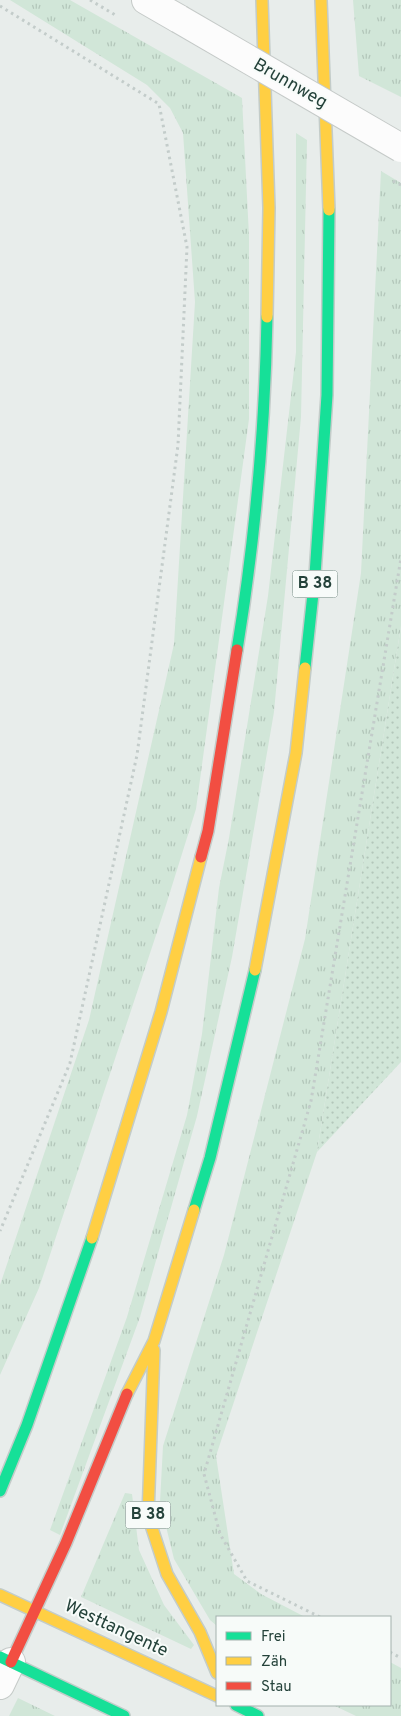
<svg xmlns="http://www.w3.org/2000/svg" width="401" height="1716" viewBox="0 0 401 1716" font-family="Overpass,sans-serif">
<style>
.grass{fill:url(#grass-tufts)}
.garden{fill:url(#garden-dots)}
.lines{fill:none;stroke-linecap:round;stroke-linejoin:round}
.street-casing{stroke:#c5cac8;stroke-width:30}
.fast-casing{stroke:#c3ccc9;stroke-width:14}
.slow-casing{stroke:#c3ccc9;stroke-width:14}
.jam-casing{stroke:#c3ccc9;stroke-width:14}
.path{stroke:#c3ccca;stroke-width:3;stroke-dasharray:2.5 4;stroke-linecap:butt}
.street{stroke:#fcfcfc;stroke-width:28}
.fast{stroke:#16e098;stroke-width:11}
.slow{stroke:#ffcf43;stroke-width:11}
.jam{stroke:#f24e42;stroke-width:11}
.street-bridge-casing{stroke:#c5cac8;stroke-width:30;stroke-linecap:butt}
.path-bridge{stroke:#c3ccca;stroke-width:3;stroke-dasharray:2.5 4;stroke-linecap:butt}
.street-bridge{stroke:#fcfcfc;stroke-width:28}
.labels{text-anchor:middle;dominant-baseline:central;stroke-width:4;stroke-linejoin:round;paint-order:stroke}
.shield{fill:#f7fbf9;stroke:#637a73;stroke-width:1}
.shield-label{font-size:16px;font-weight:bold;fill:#24423a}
.street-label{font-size:18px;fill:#24423a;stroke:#f7fbf9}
</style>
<defs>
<pattern id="grass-tufts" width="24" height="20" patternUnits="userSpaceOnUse" patternTransform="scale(1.25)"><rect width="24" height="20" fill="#d1e6d8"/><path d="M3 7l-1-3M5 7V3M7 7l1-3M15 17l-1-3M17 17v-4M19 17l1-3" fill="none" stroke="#b3c6ba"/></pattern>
<pattern id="garden-dots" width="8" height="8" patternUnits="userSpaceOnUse" patternTransform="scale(1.25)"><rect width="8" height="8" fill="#d1e6d8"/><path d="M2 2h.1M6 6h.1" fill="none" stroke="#b3c6ba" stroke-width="1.8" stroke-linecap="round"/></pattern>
</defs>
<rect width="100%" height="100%" fill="#e8edeb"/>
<path class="grass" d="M10 0H70L242 98 249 236V419L196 809 166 905 39 1288 0 1375V1285L89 1020 174 644 195 302 183 133 170 108 147 85Z
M353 0H401V97L359 76Z
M296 133 307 140 301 417 274 712 232 957 197 1116 140 1317 60 1535 50 1530 127 1317 187 1115 202 1034 219 888 229 838 268 596 296 352Z
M381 171 401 183V626L317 1152 216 1456 234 1574 261 1594 305 1617H217V1626L210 1620 174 1559 160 1502 163 1446 224 1255 305 939 361 573Z
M125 1493 132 1494 139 1550 164 1605 194 1645 191 1649 81 1597Z
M390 1662 401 1668V1716H356L333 1705H390Z
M18 1698 55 1716H9Z"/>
<path class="garden" d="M401 626V1062L317 1152Z"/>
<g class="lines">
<defs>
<path id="street" d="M146 0 179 19
M0 1685 11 1662"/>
<path id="fast" d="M237 650C255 540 265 428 267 317
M305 668 315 575 327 395 329 210
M194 1210 210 1158 255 970
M0 1491 27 1425 92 1238
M0 1657 124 1716
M236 1705 258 1716"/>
<path id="slow" d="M262 0 269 208 267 317
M321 0 329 210
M255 970 296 753 305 668
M92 1238 161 1012 201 857
M154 1350 148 1516 167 1574 200 1632 217 1673
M127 1394 154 1341 194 1210
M0 1595 217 1696"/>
<path id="jam" d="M201 857 208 831 237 650
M11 1662 66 1543 127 1394"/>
</defs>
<use href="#street" class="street-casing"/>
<use href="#fast" class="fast-casing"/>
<use href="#slow" class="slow-casing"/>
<use href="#jam" class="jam-casing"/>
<path class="path" d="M90 0 117 16
M0 6 159 104 187 247 178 445 137 755 70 1063 0 1231
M320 1617 247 1581 220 1534 204 1474 311 1101 401 558
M390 1652 401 1658"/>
<use href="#street" class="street"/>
<use href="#fast" class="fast"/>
<use href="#slow" class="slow"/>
<use href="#jam" class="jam"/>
<defs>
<path id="street-bridge" d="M179 19 401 148"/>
</defs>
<use href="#street-bridge" class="street-bridge-casing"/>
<path class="path-bridge" d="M393 181 401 185"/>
<use href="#street-bridge" class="street-bridge"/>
</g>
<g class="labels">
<g class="shield">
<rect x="292.5" y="570.5" width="45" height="27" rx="4"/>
<rect x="125.5" y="1501.5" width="45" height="27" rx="4"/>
</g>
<g class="shield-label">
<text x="315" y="584">B 38</text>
<text x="148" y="1515">B 38</text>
</g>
<g class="street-label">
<text transform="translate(290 84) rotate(30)">Brunnweg</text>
<text transform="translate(116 1629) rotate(25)">Westtangente</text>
</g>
</g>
<rect x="216" y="1616" width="175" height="90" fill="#f7fbf9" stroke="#a3b1ad"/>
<rect x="226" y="1632" width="25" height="8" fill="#16e098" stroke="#a3b1ad"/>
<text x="261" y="1641" font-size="15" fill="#24423a">Frei</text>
<rect x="226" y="1657" width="25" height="8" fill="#ffcf43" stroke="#a3b1ad"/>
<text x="261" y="1666" font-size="15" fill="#24423a">Zäh</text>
<rect x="226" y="1682" width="25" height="8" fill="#f24e42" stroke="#a3b1ad"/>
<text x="261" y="1691" font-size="15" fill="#24423a">Stau</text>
</svg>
